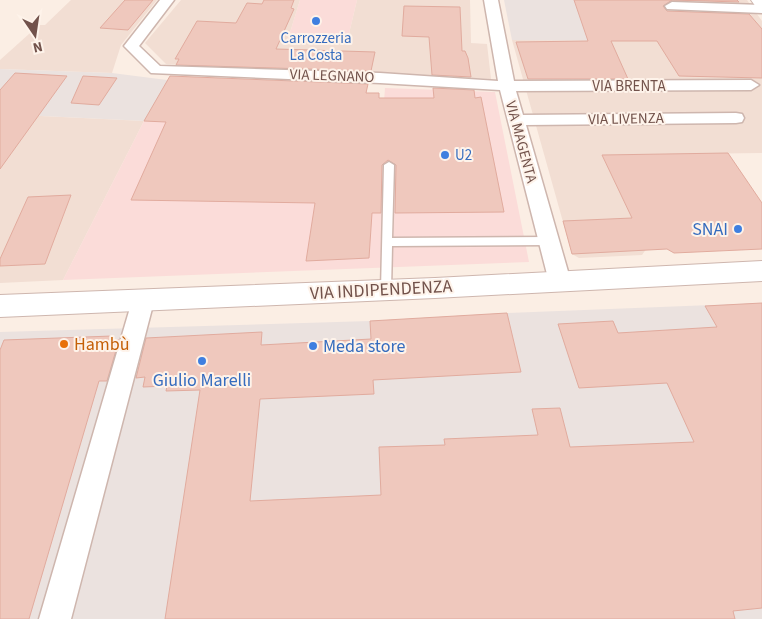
<svg xmlns="http://www.w3.org/2000/svg" width="762" height="619" viewBox="0 0 762 619" font-family="'Source Sans 3',sans-serif">
<style>
.residential{fill:#f2ded3}
.commercial{fill:#fbdcd9}
.industrial{fill:#ebe2df}
.building{fill:#efc8bd;stroke:#e1ab9e}
.lines{fill:none;stroke-linecap:round;stroke-linejoin:round}
.service-casing{stroke:#ceb6ae;stroke-width:3}
.minor-casing{stroke:#ceb6ae;stroke-width:3}
.tertiary-casing{stroke:#ceb6ae;stroke-width:2}
.service{fill:#fff;fill-rule:evenodd}
.minor{fill:#fff;fill-rule:evenodd}
.tertiary{fill:#fff;fill-rule:evenodd}
.shop-dot{fill:#3f7fe0;stroke:#fef3ea;stroke-width:2}
.food-dot{fill:#e8710a;stroke:#fef3ea;stroke-width:2}
.labels{text-anchor:middle;dominant-baseline:central;stroke-width:4;stroke-linejoin:round;paint-order:stroke}
.far-shop-label{font-size:15px;fill:#366cbe;stroke:#fef3ea}
.far-street-label{font-size:15px;fill:#72524b;stroke:#fef3ea}
.shop-label{font-size:18px;fill:#366cbe;stroke:#fef3ea;text-anchor:end}
.street-label{font-size:18px;fill:#72524b;stroke:#fef3ea}
.food-label{font-size:18px;fill:#c56008;stroke:#fef3ea;text-anchor:start}
</style>
<rect width="100%" height="100%" fill="#fbeee4"/>
<path class="residential" d="M71 0H157L121 45 112 73 0 69V60L39 25H45Z
M181 0H300L288 39 347 42 357 0H470L471 43 487 44 491 79 166 64 145 43Z
M634 0H747L762 21V153L602 155 647 248 642 255 579 258 572 254 512 40 654 41Z
M0 114 144 121 63 280 0 283Z"/>
<path class="commercial" d="M300 0H357L347 42 288 39Z
M385 88 495 92 529 262 63 280 144 121 382 130Z"/>
<path class="industrial" d="M504 0H634L655 41 512 40Z
M0 69 112 73 167 80 323 87 312 129 0 114Z
M762 303V619H0V332L370 321 507 313Z"/>
<path class="building" d="M125 0H153L128 30 100 28Z
M264 0H294L291 8 294 9 276 49 375 52 371 71 176 65 179 59H175L197 21 236 23 247 3 262 4Z
M574 0H737L739 2 672 0 663 6 667 11 749 14 762 29V78L679 76 657 41H611L628 79H528L516 42 588 41Z
M404 6 460 7 462 51H465L468 58 471 77 432 75 429 37 402 36Z
M15 73 67 76 0 169V90Z
M83 76 117 78 99 105 71 103Z
M170 76 368 84 366 93H379V98H434L433 88 474 90 475 98 481 97 504 212 395 213 396 165 388 160 382 165 381 213H372L369 258 306 261 315 203 131 200 166 122 144 121Z
M728 153 762 203V249L674 253 667 249 572 254 563 221 632 218 602 155Z
M71 195 45 264 0 266V259L28 197Z
M762 303V608L733 611 735 619H165L200 390 166 391 167 386 143 387 145 377 136 378 146 338 262 332 261 345 371 339 370 321 507 313 521 372 373 380 374 394 260 399 250 501 381 495 379 447 445 445 444 439 538 435 532 409 560 408 570 447 694 442 667 383 579 388 558 324 613 321 618 333 717 327 705 306Z
M112 336 111 340H119L107 381H99L29 619H0V350L4 340Z"/>
<g class="lines">
<defs>
<path id="service" d="M389 162 394 165 392 238 548 237 553 241 548 245 392 246 391 290 386 294 382 293 381 290 384 165Z"/>
<path id="minor" d="M160 0H174L139 46 160 66 380 73 498 81 484 0H498L514 81 751 80 759 85 751 90 516 91 523 115 736 113 742 114 744 118 742 122 736 123 526 125 571 282 568 288 560 290 552 288 549 282 500 90 380 83 151 73 124 46Z
M672 2 762 5V13L667 9 665 6Z
M143 292 151 295 154 301 71 619H39L132 301 135 295Z"/>
<path id="tertiary" d="M751 0H762V9L756 7Z
M762 261V281L435 298 0 317V295L435 278Z"/>
</defs>
<use href="#service" class="service-casing"/>
<use href="#minor" class="minor-casing"/>
<use href="#tertiary" class="tertiary-casing"/>
<use href="#service" class="service"/>
<use href="#minor" class="minor"/>
<use href="#tertiary" class="tertiary"/>
</g>
<g class="shop-dot">
<circle cx="316" cy="21" r="5"/>
<circle cx="445" cy="155" r="5"/>
<circle cx="738" cy="229" r="5"/>
<circle cx="313" cy="346" r="5"/>
<circle cx="202" cy="361" r="5"/>
</g>
<circle class="food-dot" cx="64" cy="344" r="5"/>
<g class="labels">
<g class="far-shop-label">
<text x="316" y="38">Carrozzeria<tspan x="316" dy="17">La Costa</tspan></text>
<text x="455" y="155" text-anchor="start">U2</text>
</g>
<g class="far-street-label">
<text transform="translate(332 76) rotate(2)">VIA LEGNANO</text>
<text x="629" y="86">VIA BRENTA</text>
<text transform="translate(626 119) rotate(-1)">VIA LIVENZA</text>
<text transform="translate(521 142) rotate(75)">VIA MAGENTA</text>
</g>
<g class="shop-label">
<text x="728" y="229">SNAI</text>
<text x="323" y="346" text-anchor="start">Meda store</text>
<text x="202" y="380" text-anchor="middle">Giulio Marelli</text>
</g>
<g class="street-label">
<text transform="translate(381 290) rotate(-3)">VIA INDIPENDENZA</text>
</g>
<g class="food-label">
<text x="74" y="344">Hambù</text>
</g>
</g>
<g transform="translate(35 35) rotate(167)" stroke="#fef3ea" stroke-width="4" paint-order="stroke">
<path d="M0-4L9 19L0 12L-9 19Z" fill="#72524b"/>
<text y="-8" font-size="14" font-weight="bold" text-anchor="middle" fill="#72524b">N</text>
</g>
</svg>
